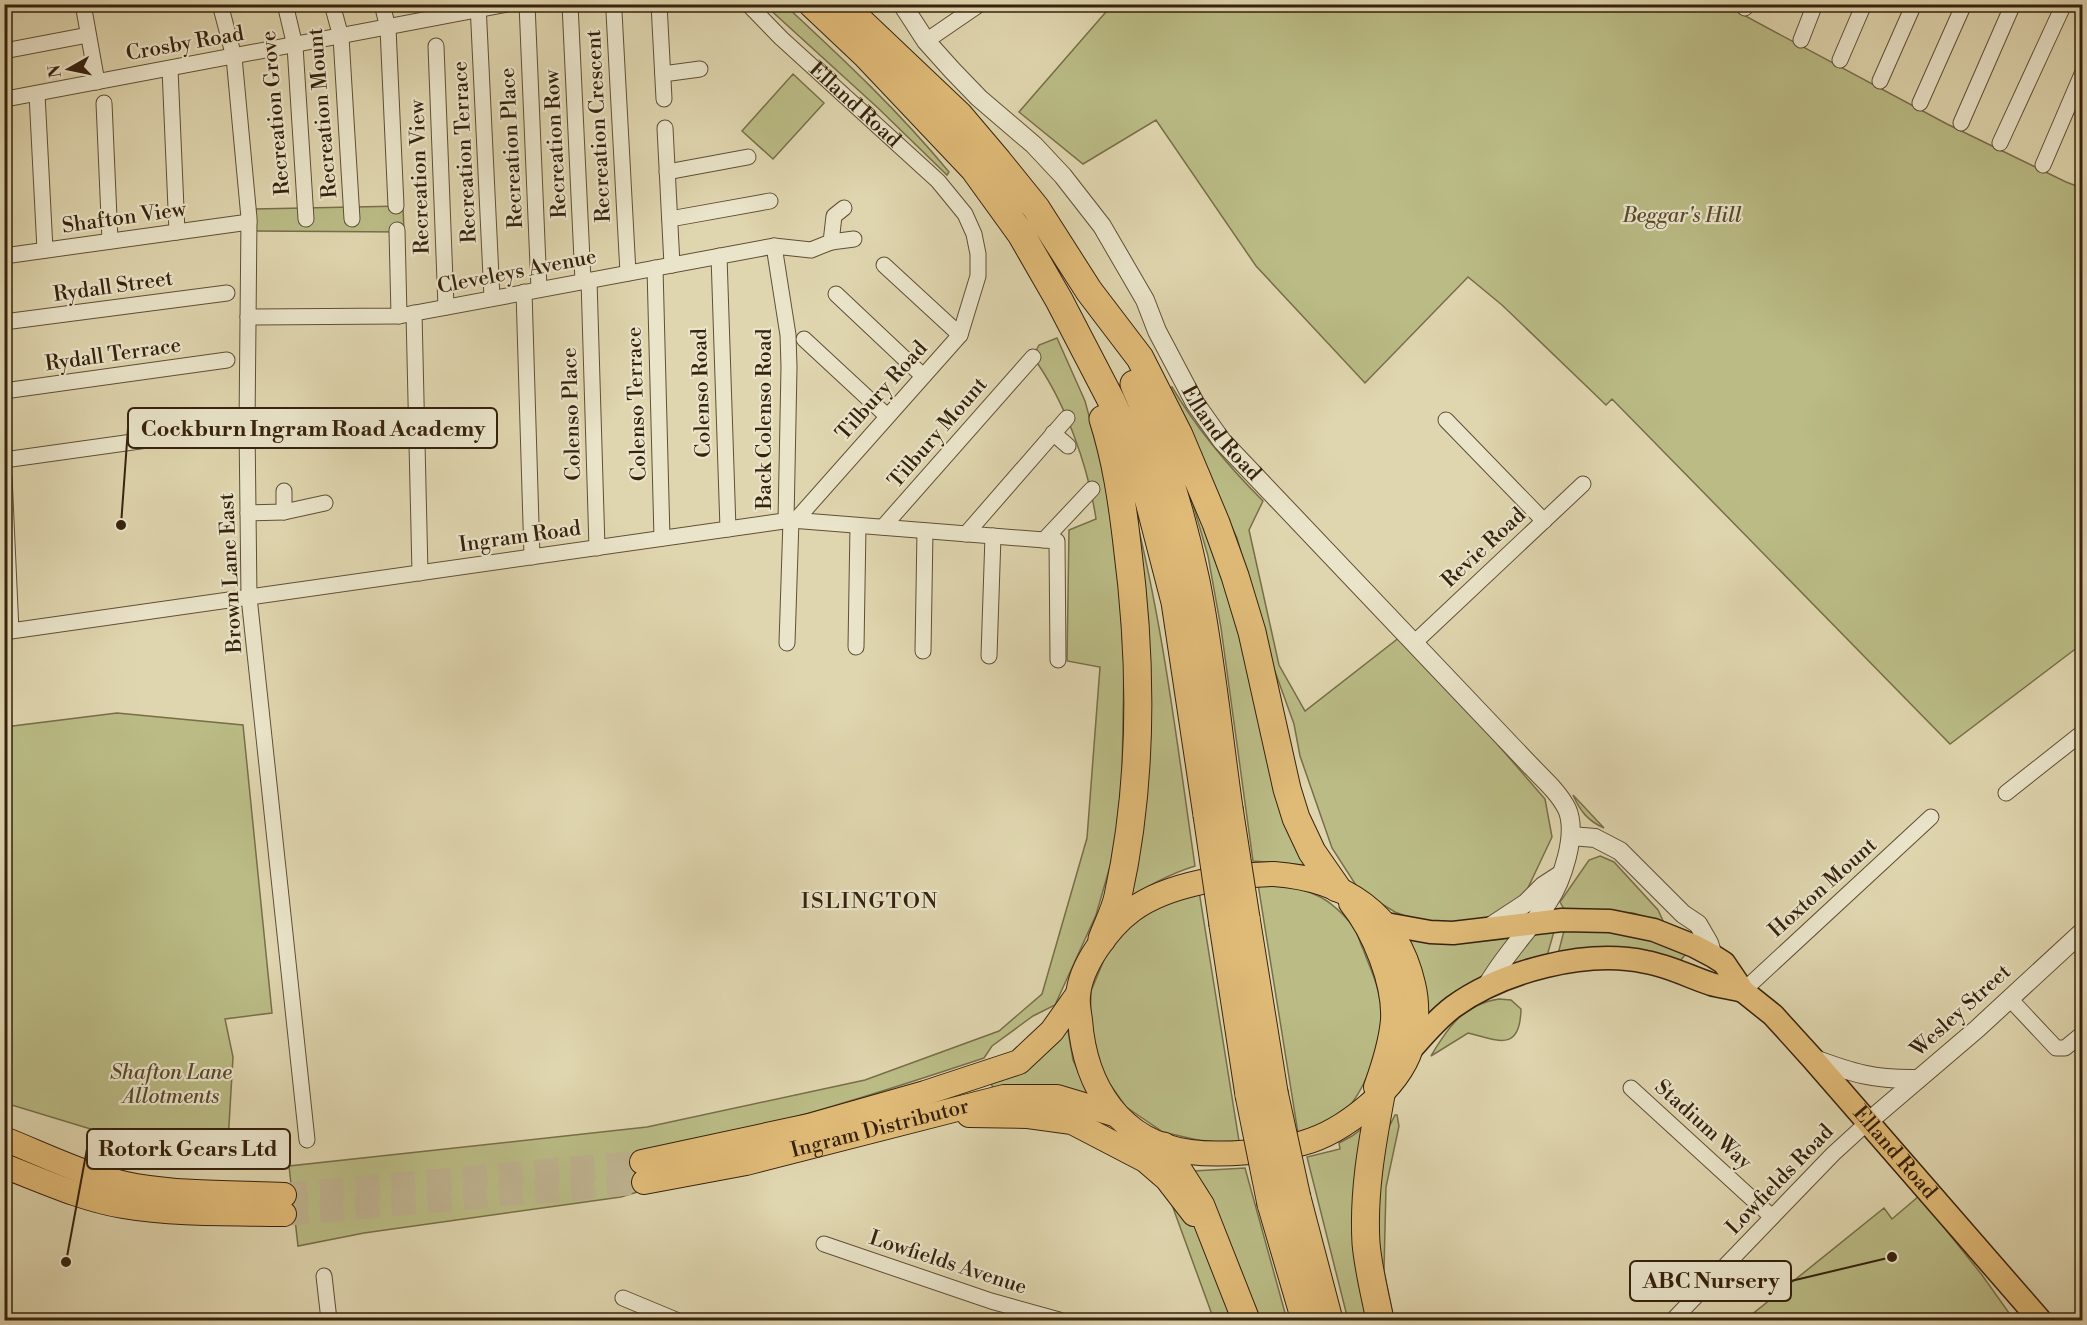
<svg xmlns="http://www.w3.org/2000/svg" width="2087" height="1325" viewBox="0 0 2087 1325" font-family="'Libre Bodoni',serif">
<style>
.green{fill:#babb85;stroke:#786e49;stroke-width:1.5}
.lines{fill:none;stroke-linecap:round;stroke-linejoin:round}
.trunk-tunnel{stroke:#bdb18e;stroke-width:24;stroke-dasharray:24 12;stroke-linecap:butt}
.minor-casing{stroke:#604f35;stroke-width:17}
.tertiary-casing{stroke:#604f35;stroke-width:20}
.primary-casing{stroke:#36220d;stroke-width:25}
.trunk-casing{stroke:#36220d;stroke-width:26}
.motorway-casing{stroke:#36220d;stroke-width:29}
.minor{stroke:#eae4ca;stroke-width:15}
.tertiary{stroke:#eae4ca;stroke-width:18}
.primary{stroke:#e0ba77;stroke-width:22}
.trunk{stroke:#e0ba77;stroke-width:24}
.motorway{stroke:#e0ba77;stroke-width:27}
.motorway-bridge-casing{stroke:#36220d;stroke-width:29;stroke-linecap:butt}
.motorway-bridge{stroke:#e0ba77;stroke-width:27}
.labels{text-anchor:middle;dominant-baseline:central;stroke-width:4.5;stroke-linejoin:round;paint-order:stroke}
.street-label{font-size:21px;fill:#36220d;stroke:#eae4ca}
.park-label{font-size:21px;font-style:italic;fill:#57482b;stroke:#eae4ca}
.neighbourhood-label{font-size:22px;letter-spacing:1.5px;fill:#36220d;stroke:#eae4ca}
.leader{fill:none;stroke:#36220d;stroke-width:2}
.callout-dot{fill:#36220d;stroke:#eae4ca;stroke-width:2}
.callout{fill:#eae4ca;stroke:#36220d;stroke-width:2}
.callout-label{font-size:22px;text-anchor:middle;font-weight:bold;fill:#36220d}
</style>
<rect width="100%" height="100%" fill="#dfd5ae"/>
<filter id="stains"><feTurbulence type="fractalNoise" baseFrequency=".00333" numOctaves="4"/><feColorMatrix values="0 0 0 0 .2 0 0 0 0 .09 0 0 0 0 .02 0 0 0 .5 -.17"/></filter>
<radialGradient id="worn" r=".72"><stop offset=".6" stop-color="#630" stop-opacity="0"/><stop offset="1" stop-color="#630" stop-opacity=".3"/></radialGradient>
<path class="green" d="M765 5H785C843 59 897 109 949 172L947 175 878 108Z
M1112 5H1738L1736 11 1947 124 2066 182 2082 188V644L1950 744 1612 399 1606 405 1502 305 1468 277 1365 383 1256 266 1156 120 1083 164 1019 112Z
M793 74 824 103 773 159 742 131Z
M403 206 404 232 253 231 252 209Z
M1057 338 1085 401 1104 471 1117 551 1124 665 1122 776 1115 849 1096 915 1055 1005 1033 1016 992 1046 984 1058C918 1080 851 1102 784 1120 736 1132 688 1138 641 1151V1191L621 1197 364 1233 298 1246 289 1166 647 1127 865 1080 999 1031 1042 994 1087 838 1100 667 1067 661 1069 530 1096 519C1088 465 1065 401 1033 357L1039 345Z
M1172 387C1197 429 1228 466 1263 501L1249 530 1279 665 1305 711 1400 637 1453 693 1545 799 1552 837 1526 892 1501 913 1467 924 1423 923 1395 912 1359 890 1332 848 1300 756 1294 724 1273 666 1237 538 1167 389Z
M1181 463 1207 525 1305 865 1253 861 1221 628 1208 556Z
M1132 502C1163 622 1177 744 1195 866 1166 875 1143 888 1118 906Z
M117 713 243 725 272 1013 225 1019 233 1057 228 1142 197 1147 117 1137 5 1103V727Z
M1573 795 1604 828C1588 821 1580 811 1573 795Z
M1600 856 1614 862 1658 910 1664 923 1633 913 1599 910 1564 909 1560 902 1589 860Z
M1258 884C1278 885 1297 886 1316 895 1329 900 1346 916 1354 928 1358 934 1360 943 1363 949 1370 968 1379 986 1381 1006 1384 1039 1367 1089 1344 1112 1332 1124 1313 1128 1298 1133Z
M1199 891 1239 1141 1206 1142 1163 1132 1126 1107 1104 1076 1090 1033 1091 991 1111 943 1157 905Z
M1565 927 1621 929 1684 951 1685 955 1680 961 1558 954Z
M1555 928 1547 956 1508 967 1533 931Z
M1407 933 1515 937 1483 976 1446 998 1425 1019 1417 959Z
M1499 999 1511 1000 1521 1009C1520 1052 1499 1041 1468 1033L1431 1056C1448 1027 1464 1004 1499 999Z
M1067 1025 1073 1060 1089 1095 994 1091 991 1083Z
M1395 1115H1397L1399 1126 1386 1187 1384 1271 1394 1320H1387L1375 1206 1387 1131Z
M1372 1121 1371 1320H1348L1307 1157 1340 1149 1339 1143 1352 1136Z
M1245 1168 1287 1320H1261L1207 1190 1194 1171Z
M1168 1194 1192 1216 1236 1320H1214Z
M1919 1196 1982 1275 2014 1320H1745L1884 1208 1892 1219Z"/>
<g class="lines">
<path class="trunk-tunnel" d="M284 1195 642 1162
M284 1214 644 1182"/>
<defs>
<g id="minor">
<path d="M83 4 97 82"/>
<path d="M220 4 234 57 249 218 247 426 249 597 307 1140"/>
<path d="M285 4 295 46 306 219"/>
<path d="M332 4 341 37 352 219"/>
<path d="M382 4 388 28 396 206"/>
<path d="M478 4 492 298"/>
<path d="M527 4 539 289"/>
<path d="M570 4 583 281"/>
<path d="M659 4 664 99"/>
<path id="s1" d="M748 4 781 38 938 181 965 214 974 234 978 254V276L960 335 795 521"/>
<path d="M1745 8 1747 4"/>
<path d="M614 12 628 273"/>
<path d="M1801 40 1815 4"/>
<path d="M926 41 980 4"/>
<path d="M436 46 446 307"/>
<path d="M4 51 88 35"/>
<path d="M1840 60 1864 4"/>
<path d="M170 69 177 232"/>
<path d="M663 74 700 69"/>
<path d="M1880 81 1914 4"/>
<path d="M37 94 45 250"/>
<path d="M11 98 508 4"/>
<path d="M104 103 110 241"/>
<path d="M1920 103 1964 4"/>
<path d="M1961 123 2013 4"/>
<path d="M665 128 672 265"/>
<path d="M2000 143 2064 4"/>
<path d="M2043 165 2082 74"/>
<path d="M667 172 748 157"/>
<path d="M670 219 770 201"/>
<path d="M397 230 399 316"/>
<path d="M831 242 854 239"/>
<path d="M774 246 788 335 789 367 786 521"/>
<path d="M4 256 249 222"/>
<path d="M719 256 728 529"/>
<path d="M884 265 960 335"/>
<path d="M655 268 662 538"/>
<path d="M589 280 597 548"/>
<path d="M524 292 532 557"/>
<path d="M836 294 923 376"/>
<path d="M414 313 420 573"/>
<path d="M248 317 399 316 774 246 811 250 831 242 834 216 844 208"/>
<path d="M4 322 227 293"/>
<path d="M804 339 887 416"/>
<path d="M4 391 227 360"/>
<path d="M1446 420 1544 521"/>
<path d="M1053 433 1068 446"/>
<path d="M4 460 247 426"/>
<path d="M4 476 11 631"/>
<path d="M284 491V512"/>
<path d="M248 513 284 512 325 503"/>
<path d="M883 527 1033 357"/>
<path d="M966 534 1067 418"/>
<path d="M1044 540 1092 489"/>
<path d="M4 632 791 520 1057 541 1058 660"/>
<path d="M787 643 791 520"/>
<path d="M1414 643 1583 484"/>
<path d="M856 647 858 526"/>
<path d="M923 651 925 531"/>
<path d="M989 656 993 536"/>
<path d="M2006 793 2082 733"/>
<path d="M1743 991 1931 817"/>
<path d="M2010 999 2056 1048H2065L2082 1034"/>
<path d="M1631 1088 1772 1217"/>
<path d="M824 1244 991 1301 1059 1320"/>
<path d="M324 1276 329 1320"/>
<path d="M623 1298 676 1320"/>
<path d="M1673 1320 1833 1154 1868 1122"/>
</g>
<g id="tertiary">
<path id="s2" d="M902 4 926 41 952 70 979 98 1034 145 1063 176 1102 226 1145 300 1157 331 1195 403 1222 441 1528 763C1541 777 1558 791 1567 809 1578 834 1562 881 1548 902 1528 932 1502 957 1485 989"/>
<path d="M1571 836 1595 838 1620 851 1683 914 1698 924 1709 943 1713 956"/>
<path d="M1488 928 1526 903 1543 886 1560 875"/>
<path d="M1812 1058C1852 1073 1875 1080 1918 1079"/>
<path d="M1868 1122 1977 1029 2082 932"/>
</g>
<g id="primary">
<path id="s3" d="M1386 924 1430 932 1453 933 1562 920 1610 921 1654 930 1694 946 1713 956 1724 963 1743 991 1773 1015 1812 1058 2040 1320"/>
<path d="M1411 1049C1424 1035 1437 1019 1453 1007 1503 971 1586 949 1646 962 1669 966 1690 977 1711 984 1721 987 1733 988 1743 991"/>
</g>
<g id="trunk">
<path d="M1274 874C1344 879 1397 914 1413 984 1418 1004 1417 1029 1411 1048 1398 1089 1343 1132 1303 1143 1272 1152 1221 1156 1190 1152 1120 1142 1085 1087 1080 1020 1079 1012 1077 1004 1078 996 1080 966 1109 927 1132 910 1169 883 1230 875 1274 874Z"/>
<path d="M1351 903C1374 931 1395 983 1393 1020 1391 1043 1384 1065 1376 1087"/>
<path d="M969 1115 1028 1116 1072 1122 1145 1160 1167 1179 1194 1214"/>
<path d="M4 1139C47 1156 90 1178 136 1186 184 1194 235 1193 284 1195"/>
<path d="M642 1162 809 1126 925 1093 1019 1062 1052 1031 1078 994"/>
<path d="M4 1166C43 1181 82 1199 123 1206 176 1215 231 1213 284 1214"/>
<path id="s4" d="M644 1182 746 1163 1004 1097H1057L1114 1114"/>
</g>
<path id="motorway" d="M812 4 866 55 974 169 1021 234 1059 300 1111 400 1139 463 1175 602 1207 815
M842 4 959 115 998 161 1036 208 1089 291 1140 358 1179 435 1216 523 1235 576 1252 632 1287 789 1296 818 1312 852 1337 888
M1134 384C1161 445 1182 515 1196 581 1211 655 1218 732 1229 808
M1246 918 1274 1092
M1223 925 1249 1095
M1102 939C1107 925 1115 911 1118 896 1143 783 1142 659 1127 544 1122 501 1116 460 1103 419
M1163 1146 1201 1206 1246 1320
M1297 1198 1329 1320
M1271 1204 1305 1320
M1380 1320C1375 1295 1368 1268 1366 1243 1363 1193 1372 1144 1381 1095"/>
</defs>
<use href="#minor" class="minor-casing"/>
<use href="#tertiary" class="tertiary-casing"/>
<use href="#primary" class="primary-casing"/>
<use href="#trunk" class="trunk-casing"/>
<use href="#motorway" class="motorway-casing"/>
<use href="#minor" class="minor"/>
<use href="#tertiary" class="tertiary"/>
<use href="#primary" class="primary"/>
<use href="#trunk" class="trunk"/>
<use href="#motorway" class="motorway"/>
<defs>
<path id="motorway-bridge" d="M1229 808 1246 918
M1207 815 1223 925
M1274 1092 1297 1198
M1249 1095 1271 1204"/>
</defs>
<use href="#motorway-bridge" class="motorway-bridge-casing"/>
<use href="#motorway-bridge" class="motorway-bridge"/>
</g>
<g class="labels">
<g class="street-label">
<text transform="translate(185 44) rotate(-10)">Crosby Road</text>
<text stroke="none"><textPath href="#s1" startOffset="147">Elland Road</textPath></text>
<text transform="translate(276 113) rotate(-95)">Recreation Grove</text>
<text transform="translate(323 113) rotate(-95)">Recreation Mount</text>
<text transform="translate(599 126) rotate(-93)">Recreation Crescent</text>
<text transform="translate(556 144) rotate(-93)">Recreation Row</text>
<text transform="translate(512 148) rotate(-93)">Recreation Place</text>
<text transform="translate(465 152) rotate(-93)">Recreation Terrace</text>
<text transform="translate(420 177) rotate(-92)">Recreation View</text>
<text transform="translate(124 218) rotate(-8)">Shafton View</text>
<text transform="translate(517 272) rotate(-11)">Cleveleys Avenue</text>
<text transform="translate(113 287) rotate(-8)">Rydall Street</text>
<text transform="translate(113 355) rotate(-8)">Rydall Terrace</text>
<text transform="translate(882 391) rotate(-48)">Tilbury Road</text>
<text transform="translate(702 393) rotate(-92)">Colenso Road</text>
<text transform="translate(637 404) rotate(-92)">Colenso Terrace</text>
<text transform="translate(572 414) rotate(-92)">Colenso Place</text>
<text transform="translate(765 419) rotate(-90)">Back Colenso Road</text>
<text stroke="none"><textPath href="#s2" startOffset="540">Elland Road</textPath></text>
<text transform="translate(938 433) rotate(-49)">Tilbury Mount</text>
<text transform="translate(520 537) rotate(-8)">Ingram Road</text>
<text transform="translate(1484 548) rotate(-43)">Revie Road</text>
<text transform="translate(231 573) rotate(-93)">Brown Lane East</text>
<text transform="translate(1823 888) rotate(-42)">Hoxton Mount</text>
<text transform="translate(1961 1011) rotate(-42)">Wesley Street</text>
<text transform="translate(1703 1125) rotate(42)">Stadium Way</text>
<text stroke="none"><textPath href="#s4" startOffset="242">Ingram Distributor</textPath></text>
<text stroke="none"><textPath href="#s3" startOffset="604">Elland Road</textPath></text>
<text transform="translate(1780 1180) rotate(-46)">Lowfields Road</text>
<text transform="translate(948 1263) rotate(18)">Lowfields Avenue</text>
</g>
<g class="park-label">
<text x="1682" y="216">Beggar's Hill</text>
<text x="171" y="1073">Shafton Lane<tspan x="171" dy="24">Allotments</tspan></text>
</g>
<g class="neighbourhood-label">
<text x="870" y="901">ISLINGTON</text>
</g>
</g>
<path class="leader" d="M121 525L128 428M66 1262L87 1149M1892 1257L1791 1281"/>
<g class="callout-dot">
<circle cx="121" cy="525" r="6"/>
<circle cx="66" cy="1262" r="6"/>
<circle cx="1892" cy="1257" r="6"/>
</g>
<g class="callout">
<rect x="128" y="408" width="369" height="40" rx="6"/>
<rect x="87" y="1129" width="203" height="40" rx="6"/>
<rect x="1630" y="1261" width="161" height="40" rx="6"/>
</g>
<g class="callout-label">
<text x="313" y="436">Cockburn Ingram Road Academy</text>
<text x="188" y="1156">Rotork Gears Ltd</text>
<text x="1711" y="1288">ABC Nursery</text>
</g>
<rect width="2087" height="1325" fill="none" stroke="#dfd5ae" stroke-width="24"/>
<rect x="6" y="6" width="2075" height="1313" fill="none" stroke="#36220d" stroke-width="3"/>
<rect x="12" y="12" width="2063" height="1301" fill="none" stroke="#36220d" stroke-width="1.5"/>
<g transform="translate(69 69) rotate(261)" stroke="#eae4ca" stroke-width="4.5" paint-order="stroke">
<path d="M0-4.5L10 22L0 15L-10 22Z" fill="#36220d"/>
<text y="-9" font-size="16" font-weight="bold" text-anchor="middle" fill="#36220d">N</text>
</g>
<rect width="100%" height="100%" filter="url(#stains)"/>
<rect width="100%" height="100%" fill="url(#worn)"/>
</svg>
